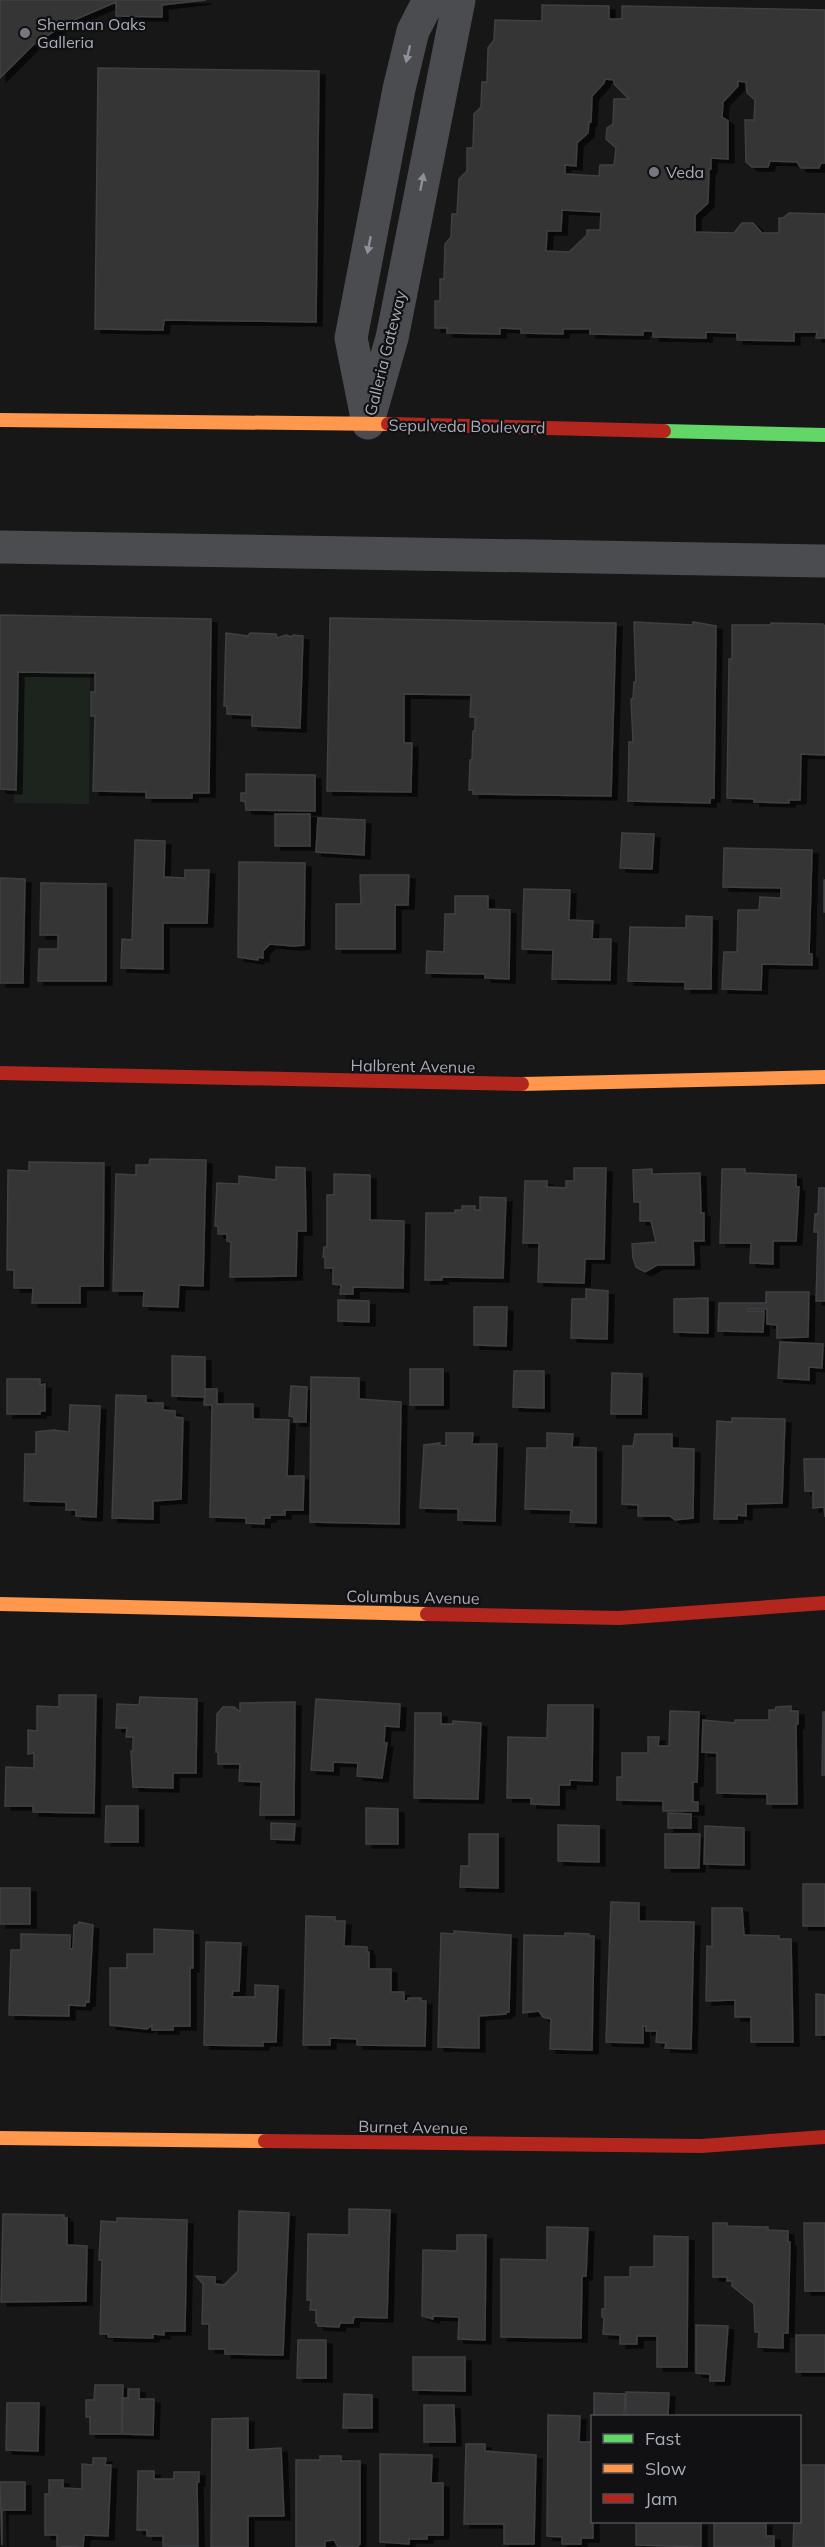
<svg xmlns="http://www.w3.org/2000/svg" width="825" height="2547" viewBox="0 0 825 2547" font-family="Mulish,sans-serif">
<style>
.green{fill:#1d241e}
.building{fill:#353536;stroke:#3f4043;stroke-width:1.5;fill-rule:evenodd;filter:url(#shadow)}
.lines{fill:none;stroke-linecap:round;stroke-linejoin:round}
.street{stroke:#4b4c50;stroke-width:33}
.fast{stroke:#63d668;stroke-width:14}
.slow{stroke:#ff974d;stroke-width:14}
.jam{stroke:#b3261e;stroke-width:14}
.oneway{fill:#8c9099}
.poi-dot{fill:#757880;stroke:#111113;stroke-width:2}
.labels{text-anchor:middle;dominant-baseline:central;stroke-width:4.5;stroke-linejoin:round;paint-order:stroke}
.poi-label{font-size:16px;fill:#a8adb8;stroke:#111113;text-anchor:start}
.street-label{font-size:16px;fill:#a8adb8;stroke:#111113}
</style>
<defs>
<filter id="shadow"><feDropShadow dx="6" dy="4" stdDeviation="0" flood-color="#0009"/></filter>
</defs>
<rect width="100%" height="100%" fill="#171717"/>
<path class="green" d="M16 670 90 671 89 804 14 803Z"/>
<path class="building" d="M0 0H206L162 5V17L116 16V2L67 23 34 44 0 78Z
M542 5 609 6V19H622V6L825 10V163H821L819 168H801L797 162 770 161 768 167H752L746 162 745 120H754L755 100 747 93 746 82 738 81V86L723 102 722 117 728 121V159L711 158V169H709L708 203 695 215V232L734 233 742 223H753L762 233H779V218H783L789 213 825 214V338H816L817 332H794V341L737 340V333L706 332V338L653 337V331H643V335L590 334V329H563V334L521 333V329L500 328V334L447 333V328H435V301H440V279H444L445 244 451 237 452 214H457L459 179 467 171V148H473L474 114 481 107 482 82H487L488 48 494 40 495 20 542 21ZM605 79 614 80V84L629 99H614L613 124 607 128 606 139 616 148 614 165H600L599 176 565 174V165L576 166 577 143 588 133 589 122H591L592 96 604 83ZM562 210 601 212 600 230H587V235L569 252 546 251 547 231H561Z
M98 68 319 71 316 322 164 320 163 330 95 329Z
M0 615 211 619 209 793H192V798H146V792L93 791 95 716H91V692H95V673L18 672 16 790 0 789Z
M330 618 616 623 611 796 473 794V790H469L470 760H472L473 731H475V717H470L471 695 404 694V743H412L411 792 327 791Z
M634 622 693 625V622L716 626 714 798H710V803L628 801 629 742H633L631 699H633L634 682H636Z
M771 623 823 624 825 626V755L801 754 800 800H789V803L754 802V799L727 798 729 659H732V625H771Z
M226 633 248 636 250 633 276 634 277 638 286 635 292 637 293 635 303 636 300 728 252 726V715L227 714V706H224Z
M246 774 315 775V811L246 810 245 801H241V793H246Z
M275 814H310V846H275Z
M318 818 365 820 364 855 316 852Z
M622 833 654 834 652 869 620 868Z
M135 840 165 841 164 877 185 878V870H209L207 923H163V969L121 968 122 939 132 940Z
M724 848 812 850 809 954H812V965L762 964 761 990 722 989 724 952H737L738 910H759L760 897 781 898V888L723 887Z
M239 862 305 863 304 945 294 946 270 944 263 951V958L258 957V960L238 957Z
M360 875H409L408 905H395V949H336V904H361Z
M0 878 25 879 23 983H0Z
M824 880H825V912H824Z
M41 883 106 884V981H38L39 949H58V935H40Z
M524 889 570 890 569 920 593 921 592 939H611L610 980 552 979 553 950 522 949Z
M455 896H488V909L510 910 509 979 485 978V974L426 973 427 951 444 952 445 914H455Z
M686 916 712 917 711 989H685V982L628 981 630 927 686 928Z
M150 1159 206 1160 203 1286 179 1285 178 1307 143 1306 144 1291H113L116 1174 136 1175V1165H149Z
M29 1162 104 1163 103 1286H80V1303H32L33 1288H14V1270H7L8 1170 29 1171Z
M276 1167 305 1168 306 1231H297L296 1276 230 1277 231 1242 227 1241V1234H218V1226H215L217 1183 239 1184V1176L276 1180Z
M574 1168H606L604 1259H585L584 1283 538 1282 539 1243H523L525 1181H547V1187L566 1188V1181H574Z
M652 1169V1174L700 1173 701 1213H704V1241H693L694 1265H657L645 1272 636 1267 633 1258 632 1244 656 1242 651 1221H640V1202H634L633 1170Z
M722 1169H745V1173L796 1175V1187H799L796 1241H773V1264L750 1263 751 1243H720Z
M334 1174 370 1175V1220L404 1221 403 1288 353 1287V1294H340L341 1285 333 1284V1268H325V1257H323L324 1247H327V1195H334Z
M819 1188H825V1301H816L818 1232H814L815 1214H818Z
M480 1197 506 1198 503 1278 442 1277V1280H425L426 1213H455V1210H462V1206H475V1210H480Z
M586 1289 608 1291 607 1339 571 1338 572 1299H586Z
M766 1292H809L808 1337 777 1338V1325L767 1324V1309H748V1311H764L763 1332 718 1331 719 1303H766Z
M708 1298V1333L674 1332V1299Z
M338 1300 369 1301V1322L338 1321Z
M474 1307H507L506 1346 474 1345Z
M780 1342 823 1344 822 1368 809 1367V1380L778 1378Z
M172 1356 205 1357V1397L172 1396Z
M410 1369H443V1405H410Z
M514 1371H544V1408L513 1407Z
M612 1373 642 1374 641 1414H611Z
M311 1377 359 1378V1399L401 1402 399 1524 310 1522Z
M7 1379H40V1385L45 1384V1411H40V1414H7Z
M291 1386 307 1387 306 1422H294V1417L289 1416Z
M205 1389H217V1404H253V1419L289 1420 287 1476H304L303 1510H285V1515H270V1518H264V1524L246 1523V1518L210 1517 212 1405H204Z
M116 1395 146 1396V1403H163V1410L175 1411V1417L183 1418 181 1499 153 1501V1519L112 1518Z
M70 1405 100 1406 96 1517 76 1516V1510H66V1502L24 1501 25 1454H36V1432L54 1430 69 1432Z
M732 1418 785 1419 782 1503 746 1504V1516L737 1515V1519H714L717 1421 732 1422Z
M446 1433H473L472 1444H497L495 1521 458 1520V1509L420 1508 424 1445 440 1443 439 1445 446 1446Z
M547 1433 573 1434 572 1447 596 1448V1523L570 1522 571 1510 525 1509 527 1448H547Z
M635 1434H672V1448L694 1449 693 1518 675 1520 670 1516H638V1505L622 1504 623 1446H633Z
M804 1459H825V1517L824 1507 813 1508V1491H805Z
M59 1695H96L94 1813 33 1812V1806H5L6 1767 34 1768V1753L28 1754V1730L37 1731V1706L59 1707Z
M140 1697 197 1699 196 1773H173V1788L133 1787 131 1751H133V1737H126L127 1728H116L117 1704 139 1705Z
M316 1699 400 1704 399 1727 385 1726 384 1743H387L382 1778 357 1776 358 1763 333 1762V1771L311 1770Z
M295 1702 294 1815H260L261 1782 239 1781 240 1764H218V1752H216L217 1714 223 1707H234L240 1712V1703Z
M548 1705H593L592 1781 570 1780V1785H559V1805L531 1804V1798H507L508 1737 547 1738Z
M791 1706V1711H798V1724H796L797 1804H767V1794L717 1793V1753L702 1752 703 1720 735 1723V1720H769V1710H775L776 1707Z
M670 1711 699 1712 697 1782H693V1802H698V1811H663V1801L617 1800V1777H622V1753H648V1737H659L658 1746H669Z
M823 1712H825V1775H822Z
M415 1713H441V1724H453V1721L481 1723 478 1799 414 1798Z
M106 1806H138V1842H105Z
M366 1808 398 1809V1844H366Z
M668 1813 691 1814V1828H668Z
M271 1823 295 1824 294 1840 271 1839Z
M558 1825 599 1826V1862L558 1861Z
M705 1826 744 1828V1865L704 1864Z
M469 1834H498V1888L460 1887 461 1866H469Z
M665 1834H700L699 1868H665Z
M803 1884H825V1926H803Z
M0 1888H30V1924H0Z
M611 1902 639 1903V1921L694 1922 691 2049 665 2048 666 2043 656 2042 657 2031H646V2026H643V2043L606 2042Z
M712 1908H742L744 1935 779 1936V1939H791L793 2042H751V2017H735V2000L706 2001 707 1946 712 1947Z
M306 1916 335 1917V1921H345L344 1946 367 1947V1952H369V1969H391V1992H404V2001H408V1998H421V2001H426L425 2046 357 2045V2039L330 2038V2045H303Z
M79 1922 93 1925 89 2002 86 2001 85 2006 69 2005V2016L9 2015 11 1950H21V1934L70 1935V1949H73L74 1925H78Z
M154 1929 193 1931V1968H190V2026H173V2030H152V2025L147 2029 110 2025V1968H127V1954H154Z
M454 1931 511 1935 509 2012H506V2014L479 2016V2048L438 2047 441 1933 454 1934Z
M565 1933 589 1934V1936H594L592 2050 550 2049 551 2019 543 2017 539 2011 523 2013 524 1935 565 1936Z
M206 1942 241 1943 239 1991H233L232 1997H255V1985L278 1986 276 2042H263V2046L204 2045Z
M816 1994 825 1995V2035H816Z
M349 2209 390 2210 387 2318 354 2317 353 2323H340L339 2327 318 2326V2323H316V2310H310L311 2300H307L308 2234 349 2235Z
M239 2211 289 2213 283 2355 225 2354V2349H209V2324H202L203 2284 196 2276 215 2277V2284L224 2285 238 2271Z
M3 2214 64 2215V2218H67V2245L87 2246 86 2301 1 2302Z
M117 2218 187 2220 185 2331H164V2335L153 2334V2338L108 2337V2334H100L102 2260H99L101 2221 117 2222Z
M713 2223H727V2226L768 2227V2230L788 2231V2242H790L788 2333H783V2348L758 2347 759 2332H755L754 2304 732 2286V2281H727V2277H713Z
M804 2223H825V2291H805Z
M547 2227 588 2228 586 2276H582L581 2338 501 2337V2259L547 2260Z
M457 2235H486L485 2340 458 2339 459 2317 433 2316V2319L422 2316 423 2250 457 2251Z
M654 2236 688 2237 687 2367H657V2336H637V2344H620V2335L603 2334 604 2318 602 2317V2309H605V2277H630V2267H654Z
M696 2325 728 2326 724 2381H710V2374L696 2373Z
M796 2335H825V2372H796Z
M298 2340H326V2378H297Z
M413 2357H465V2391L413 2390Z
M95 2385H123L122 2434H90V2417H86V2400H94Z
M128 2389H139V2399H154L153 2435 122 2434V2398H128Z
M626 2392 669 2393 668 2416H626Z
M594 2393 625 2394 624 2416H594Z
M344 2394 372 2395V2428H343Z
M7 2403H39L38 2451 6 2450Z
M424 2405H454L455 2442H424Z
M548 2415 580 2416 579 2442H592L593 2538H581V2544H562V2537L547 2536Z
M248 2418V2450L281 2448 284 2516H248V2547H211L212 2419Z
M466 2444H485V2451L536 2455 534 2544H504V2524H464Z
M380 2454 432 2455 431 2483H443V2535H427V2539H409V2544L380 2542Z
M320 2456H341V2461H360V2544L357 2547H338L334 2540 325 2541V2547H296V2460H320Z
M93 2458H106L105 2465H111L108 2536 84 2535 83 2547 57 2546V2535H45V2494H49V2480H63V2488L82 2489V2464L93 2465Z
M800 2465H825V2547H793L794 2522H800Z
M138 2471H154V2479H174V2472H199V2482H197L198 2546H163V2536H147V2530H137Z
M0 2482H25V2510H2V2545Z
M636 2522H701V2547L636 2545Z
M714 2522H766V2536H774V2547H714Z"/>
<g class="lines">
<path class="street" d="M369 418 392 338 459 0
M368 423 351 338 399 89 413 31 429 0
M0 547 825 561"/>
<path class="fast" d="M664 431 825 435"/>
<path class="slow" d="M0 420 388 424
M522 1084 825 1077
M0 1604 427 1614
M0 2138 265 2141"/>
<path class="jam" d="M388 424 664 431
M0 1073 522 1084
M427 1614 619 1618 825 1603
M265 2141 701 2146 825 2137"/>
</g>
<defs><path id="oneway-solid" d="M-6-.8H1V-3.2L6.5 0L1 3.2V.8H-6Z" transform="scale(1.5)"/></defs>
<g class="oneway">
<use href="#oneway-solid" transform="translate(408 54) rotate(103)"/>
<use href="#oneway-solid" transform="translate(422 182) rotate(-79)"/>
<use href="#oneway-solid" transform="translate(369 245) rotate(101)"/>
</g>
<g class="poi-dot">
<circle cx="25" cy="33" r="6"/>
<circle cx="654" cy="172" r="6"/>
</g>
<g class="labels">
<g class="poi-label">
<text x="37" y="24">Sherman Oaks<tspan x="37" dy="18">Galleria</tspan></text>
<text x="666" y="172">Veda</text>
</g>
<g class="street-label">
<text transform="translate(385 353) rotate(-76)">Galleria Gateway</text>
<text transform="translate(467 426) rotate(1)">Sepulveda Boulevard</text>
<text transform="translate(413 1066) rotate(1)">Halbrent Avenue</text>
<text transform="translate(413 1597) rotate(1)">Columbus Avenue</text>
<text transform="translate(413 2127) rotate(1)">Burnet Avenue</text>
</g>
</g>
<rect x="591" y="2415" width="210" height="108" fill="#111113" stroke="#4d4f55" stroke-width="1.5"/>
<rect x="603" y="2434" width="30" height="9" fill="#63d668" stroke="#4d4f55" stroke-width="1.5"/>
<text x="645" y="2445" font-size="18" fill="#a8adb8">Fast</text>
<rect x="603" y="2464" width="30" height="9" fill="#ff974d" stroke="#4d4f55" stroke-width="1.5"/>
<text x="645" y="2475" font-size="18" fill="#a8adb8">Slow</text>
<rect x="603" y="2494" width="30" height="9" fill="#b3261e" stroke="#4d4f55" stroke-width="1.5"/>
<text x="645" y="2505" font-size="18" fill="#a8adb8">Jam</text>
</svg>
